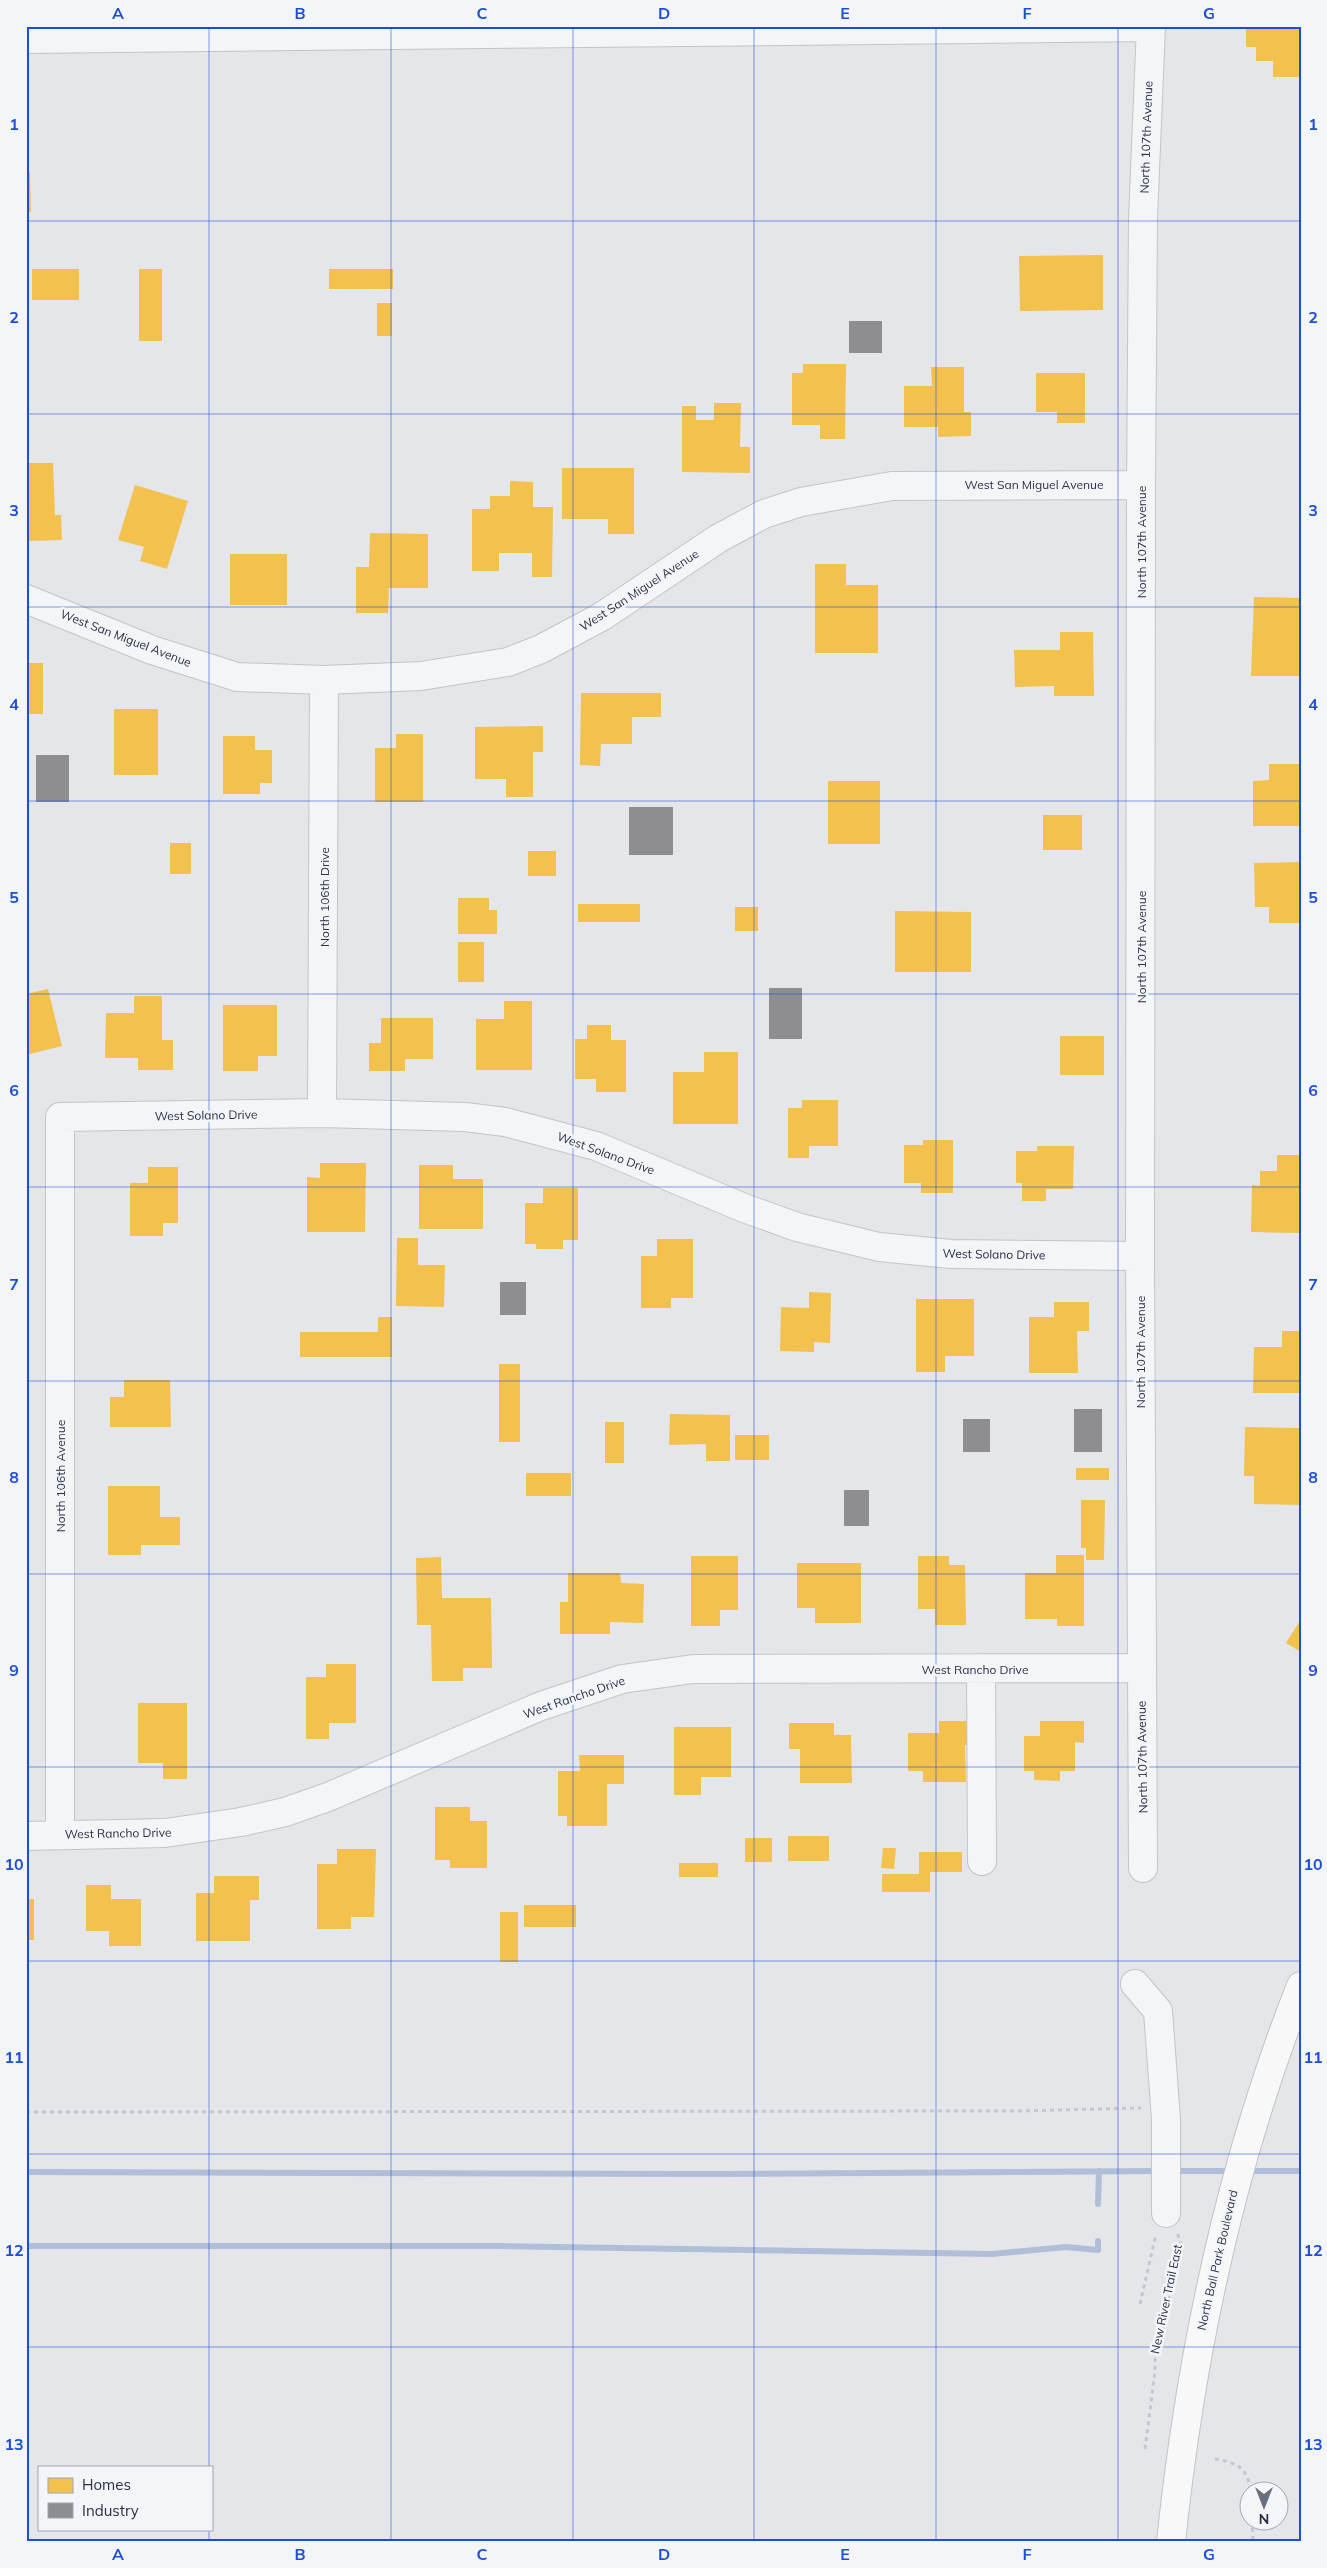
<svg xmlns="http://www.w3.org/2000/svg" width="1327" height="2568" viewBox="0 0 1327 2568" font-family="Mulish,sans-serif">
<style>
.homes{fill:#f2c14e}
.industry{fill:#8d8d92}
.lines{fill:none;stroke-linecap:round;stroke-linejoin:round}
.stream{stroke:#b0bed8;stroke-width:6}
.minor-casing{stroke:#c3c4c8;stroke-width:30}
.major-casing{stroke:#c0c3c8;stroke-width:30}
.path{stroke:#c5c7cd;stroke-width:3;stroke-dasharray:4 4;stroke-linecap:butt}
.minor{stroke:#f4f5f7;stroke-width:28}
.major{stroke:#f8f8f8;stroke-width:28}
.grid{fill:none;stroke:#1d4ed8;stroke-width:1;stroke-opacity:0.55}
.labels{text-anchor:middle;dominant-baseline:central;stroke-width:5;stroke-linejoin:round;paint-order:stroke}
.street-label{font-size:12px;fill:#282f47;stroke:#f3f5f9}
.neatline{fill:none;stroke:#1d4ed8;stroke-width:2}
.grid-label{font-size:16px;text-anchor:middle;font-weight:bold;fill:#1d4ed8}
</style>
<rect width="100%" height="100%" fill="#e5e6ea"/>
<path class="homes" d="M1246 26H1301V77H1273V61H1256V47H1246Z
M30 172 31 212H26V173Z
M1103 255V310L1020 311 1019 256Z
M32 269H79V300H32Z
M139 269H162V341H139Z
M329 269H393V289H329Z
M377 303H392V336H377Z
M803 364H846L845 439H820V425H792V373H803Z
M931 367H964V412H971V436L938 437V427H904V386H932Z
M1036 373H1085V423H1057V412H1036Z
M714 403H741L740 447H750V473L682 472V406H696V420H714Z
M26 463H53L55 515H61L62 540 28 541Z
M562 468H634V534H608V519H562Z
M510 481 533 482V507H553L552 577H532V553H499V571H472V509H490V496H510Z
M135 485 188 501 167 569 140 561 144 547 118 540Z
M370 533 428 534V588H389L388 613H356V567H369Z
M230 554H287V605H230Z
M815 564H846V585H878V653H815Z
M1254 597 1301 598V676H1251Z
M1060 632H1093L1094 696H1054V686L1015 687 1014 650H1060Z
M26 663H43V714H26Z
M581 693H661V717H632V744H601L600 766 580 765Z
M114 709H158V775H114Z
M543 726V752H533V797H506V779H475V727Z
M396 734H423V802H375V748H396Z
M223 736H255V750H272V783H260V794H223Z
M1269 764H1301V826H1253V781L1269 780Z
M828 781H880V844H828Z
M1043 815H1082V850H1043Z
M170 843H191V874H170Z
M528 851H556V876H528Z
M1301 862V923H1269V907H1255L1254 863Z
M458 898H489V910H497V934H458Z
M578 904H640V922H578Z
M735 907H758V931H735Z
M895 911 971 912V972H895Z
M458 942H484V982H458Z
M48 989 62 1046 26 1055V994Z
M134 996H162V1040H173V1070H138V1058H105L106 1013H134Z
M504 1001H532V1070H476V1019H504Z
M223 1005H277V1056H258V1071H223Z
M381 1018H433V1059H405V1071H369V1043H381Z
M587 1025H611V1040H626V1092H596V1079H575V1039H587Z
M1060 1036H1104V1075H1060Z
M704 1052H738V1124H673V1072H704Z
M802 1100H838V1146H809V1158H788V1108H802Z
M923 1140H953V1193H921V1183H904V1145H923Z
M1037 1146H1074L1073 1189H1046V1201H1022V1183H1016V1151H1037Z
M1277 1155H1301V1233L1251 1232 1252 1185 1260 1186V1171H1277Z
M320 1163H366L365 1232H307V1177L320 1178Z
M419 1165H453V1179H483V1229H419Z
M148 1167H178V1223H163V1236H130V1183H148Z
M543 1188H578V1240H563V1249H536V1244H525V1203H543Z
M397 1238H418V1265H445L444 1307 396 1306Z
M657 1239H693V1298H671V1308H641V1256H657Z
M809 1292 831 1293 830 1343 814 1342V1352L780 1351 781 1307 809 1308Z
M916 1299H974V1356H945V1372H916Z
M1054 1302H1089V1331H1077L1078 1373H1029V1317H1054Z
M378 1317H392V1357H300V1332H378Z
M1282 1331H1301V1393H1253L1254 1347H1282Z
M499 1364H520V1442H499Z
M124 1380H170L171 1427H110V1397H124Z
M670 1414 730 1415V1461H706V1444L669 1445Z
M605 1422H624V1463H605Z
M1245 1427 1301 1428V1505L1254 1504V1476H1244Z
M735 1435H769V1460H735Z
M1076 1468H1109V1480H1076Z
M526 1473H571V1496H526Z
M108 1486H160V1517H180V1545H141V1555H108Z
M1081 1500H1105L1104 1560H1086V1548H1081Z
M1056 1555H1084V1626H1057V1619H1025V1573H1056Z
M691 1556H738V1610H720V1626H691Z
M918 1556H949V1565H965L966 1625H935V1609H918Z
M441 1557 442 1598H491L492 1668H463V1681H432L431 1625H417L416 1558Z
M797 1563H861V1623H815V1608H797Z
M568 1573H620L621 1583 644 1584 643 1623 610 1622V1634H560V1602H568Z
M1301 1619V1652L1286 1643Z
M326 1664H356V1723H329V1739H306V1677H326Z
M138 1703H187V1779H163V1763H138Z
M939 1721H978L979 1745H965L966 1782H923V1771H908V1733H939Z
M1040 1721H1084V1743L1075 1742V1771H1060V1781L1034 1780V1771H1024V1736H1040Z
M789 1723H834V1735H851L852 1783H800V1749H789Z
M674 1727H731V1777H701V1795H674Z
M579 1755H624V1784H607V1826H567V1816H558V1771H580Z
M435 1807H470V1821H487V1868H450V1860H435Z
M788 1836H829V1861H788Z
M745 1838H772V1862H745Z
M883 1848H896L894 1869 881 1868Z
M337 1849H376L374 1917H351V1929H317V1864H337Z
M919 1852H962V1872H930V1892H882V1874H919Z
M679 1863H718V1877H679Z
M214 1876H259V1900H250V1941H196V1893H214Z
M86 1885H111V1899H141V1946H109V1931H86Z
M26 1899H34V1940H29L28 1982Z
M524 1905H576V1927H524Z
M500 1912H518V1962H500Z"/>
<path class="industry" d="M849 321H882V353H849Z
M36 755H69V802H36Z
M629 807H673V855H629Z
M769 988H802V1039H769Z
M500 1282H526V1315H500Z
M1074 1409H1102V1452H1074Z
M963 1419H990V1452H963Z
M844 1490H869V1526H844Z"/>
<g class="lines">
<path class="stream" d="M1172 2171H1232
M1247 2171H1301
M26 2172 711 2174 1160 2171
M1098 2204 1099 2171
M26 2246H500L992 2254 1066 2247 1098 2250V2241"/>
<defs>
<path id="minor" d="M26 39 1151 27
M26 599 152 650 237 677 324 680 421 676 508 662 541 649 601 617 719 538 764 514 801 502 892 486 1141 485
M322 1113 324 680
M981 1669 982 1861
M60 1834V1117L322 1113 465 1117 505 1122 596 1146 744 1208 797 1227 879 1247 951 1254 1140 1256
M26 1836 165 1833 241 1822 285 1812 328 1797 541 1706 622 1679 693 1669 1141 1668
M1143 1868 1140 1256 1141 485 1143 219 1151 26
M1135 1984 1158 2011 1166 2119V2213"/>
<path id="major" d="M1171 2542C1191 2351 1230 2165 1301 1986"/>
</defs>
<use href="#minor" class="minor-casing"/>
<use href="#major" class="major-casing"/>
<path class="path" d="M26 2112 1017 2111 1141 2108
M1140 2304 1156 2234
M1145 2449 1155 2371V2343L1161 2331 1181 2245 1177 2232
M1215 2459C1236 2462 1248 2468 1250 2490
M1252 2520 1253 2542"/>
<use href="#minor" class="minor"/>
<use href="#major" class="major"/>
</g>
<path class="grid" d="M209 26V2467M391 26V2542M573 26V2542M754 26V2542M936 26V2542M1118 26V2542M26 221H1301M26 414H1301M26 607H1301M26 801H1301M26 994H1301M26 1187H1301M26 1381H1301M26 1574H1301M26 1767H1301M26 1961H1301M26 2154H1301M26 2347H1301M209 2529V2542"/>
<g class="labels">
<g class="street-label">
<text transform="translate(1146 137) rotate(-88)">North 107th Avenue</text>
<text x="1034" y="484">West San Miguel Avenue</text>
<text transform="translate(1141 542) rotate(-90)">North 107th Avenue</text>
<text transform="translate(639 590) rotate(-33)">West San Miguel Avenue</text>
<text transform="translate(126 638) rotate(21)">West San Miguel Avenue</text>
<text transform="translate(324 897) rotate(-90)">North 106th Drive</text>
<text transform="translate(1141 947) rotate(-90)">North 107th Avenue</text>
<text transform="translate(206 1115) rotate(-1)">West Solano Drive</text>
<text transform="translate(606 1153) rotate(20)">West Solano Drive</text>
<text transform="translate(994 1254) rotate(1)">West Solano Drive</text>
<text transform="translate(1140 1352) rotate(-90)">North 107th Avenue</text>
<text transform="translate(60 1476) rotate(-90)">North 106th Avenue</text>
<text x="975" y="1669">West Rancho Drive</text>
<text transform="translate(574 1697) rotate(-19)">West Rancho Drive</text>
<text transform="translate(1142 1757) rotate(-91)">North 107th Avenue</text>
<text transform="translate(118 1833) rotate(-1)">West Rancho Drive</text>
<text transform="translate(1217 2260) rotate(-77)">North Ball Park Boulevard</text>
<text transform="translate(1166 2299) rotate(-78)">New River Trail East</text>
</g>
</g>
<rect width="1327" height="2568" fill="none" stroke="#f3f5f9" stroke-width="55"/>
<rect x="38" y="2466" width="175" height="65" fill="#f3f5f9" stroke="#a2a6b2"/>
<rect x="48" y="2478" width="25" height="15" fill="#f2c14e" stroke="#a2a6b2"/>
<text x="82" y="2490" font-size="15" fill="#282f47">Homes</text>
<rect x="48" y="2503" width="25" height="15" fill="#8d8d92" stroke="#a2a6b2"/>
<text x="82" y="2516" font-size="15" fill="#282f47">Industry</text>
<g transform="translate(1264 2506) rotate(180)"><circle r="24" fill="#f3f5f9" stroke="#a2a6b2"/>
<path d="M0-4L9 19L0 12L-9 19Z" fill="#6a6f80"/>
<text y="-8" font-size="14" font-weight="bold" text-anchor="middle" fill="#282f47">N</text>
</g>
<rect x="28" y="28" width="1272" height="2512" class="neatline"/>
<g class="grid-label">
<text x="118" y="19">A</text>
<text x="300" y="19">B</text>
<text x="482" y="19">C</text>
<text x="664" y="19">D</text>
<text x="845" y="19">E</text>
<text x="1027" y="19">F</text>
<text x="1209" y="19">G</text>
<text x="14" y="130">1</text>
<text x="1313" y="130">1</text>
<text x="14" y="323">2</text>
<text x="1313" y="323">2</text>
<text x="14" y="516">3</text>
<text x="1313" y="516">3</text>
<text x="14" y="710">4</text>
<text x="1313" y="710">4</text>
<text x="14" y="903">5</text>
<text x="1313" y="903">5</text>
<text x="14" y="1096">6</text>
<text x="1313" y="1096">6</text>
<text x="14" y="1290">7</text>
<text x="1313" y="1290">7</text>
<text x="14" y="1483">8</text>
<text x="1313" y="1483">8</text>
<text x="14" y="1676">9</text>
<text x="1313" y="1676">9</text>
<text x="14" y="1870">10</text>
<text x="1313" y="1870">10</text>
<text x="14" y="2063">11</text>
<text x="1313" y="2063">11</text>
<text x="14" y="2256">12</text>
<text x="1313" y="2256">12</text>
<text x="14" y="2450">13</text>
<text x="1313" y="2450">13</text>
<text x="118" y="2560">A</text>
<text x="300" y="2560">B</text>
<text x="482" y="2560">C</text>
<text x="664" y="2560">D</text>
<text x="845" y="2560">E</text>
<text x="1027" y="2560">F</text>
<text x="1209" y="2560">G</text>
</g>
</svg>
